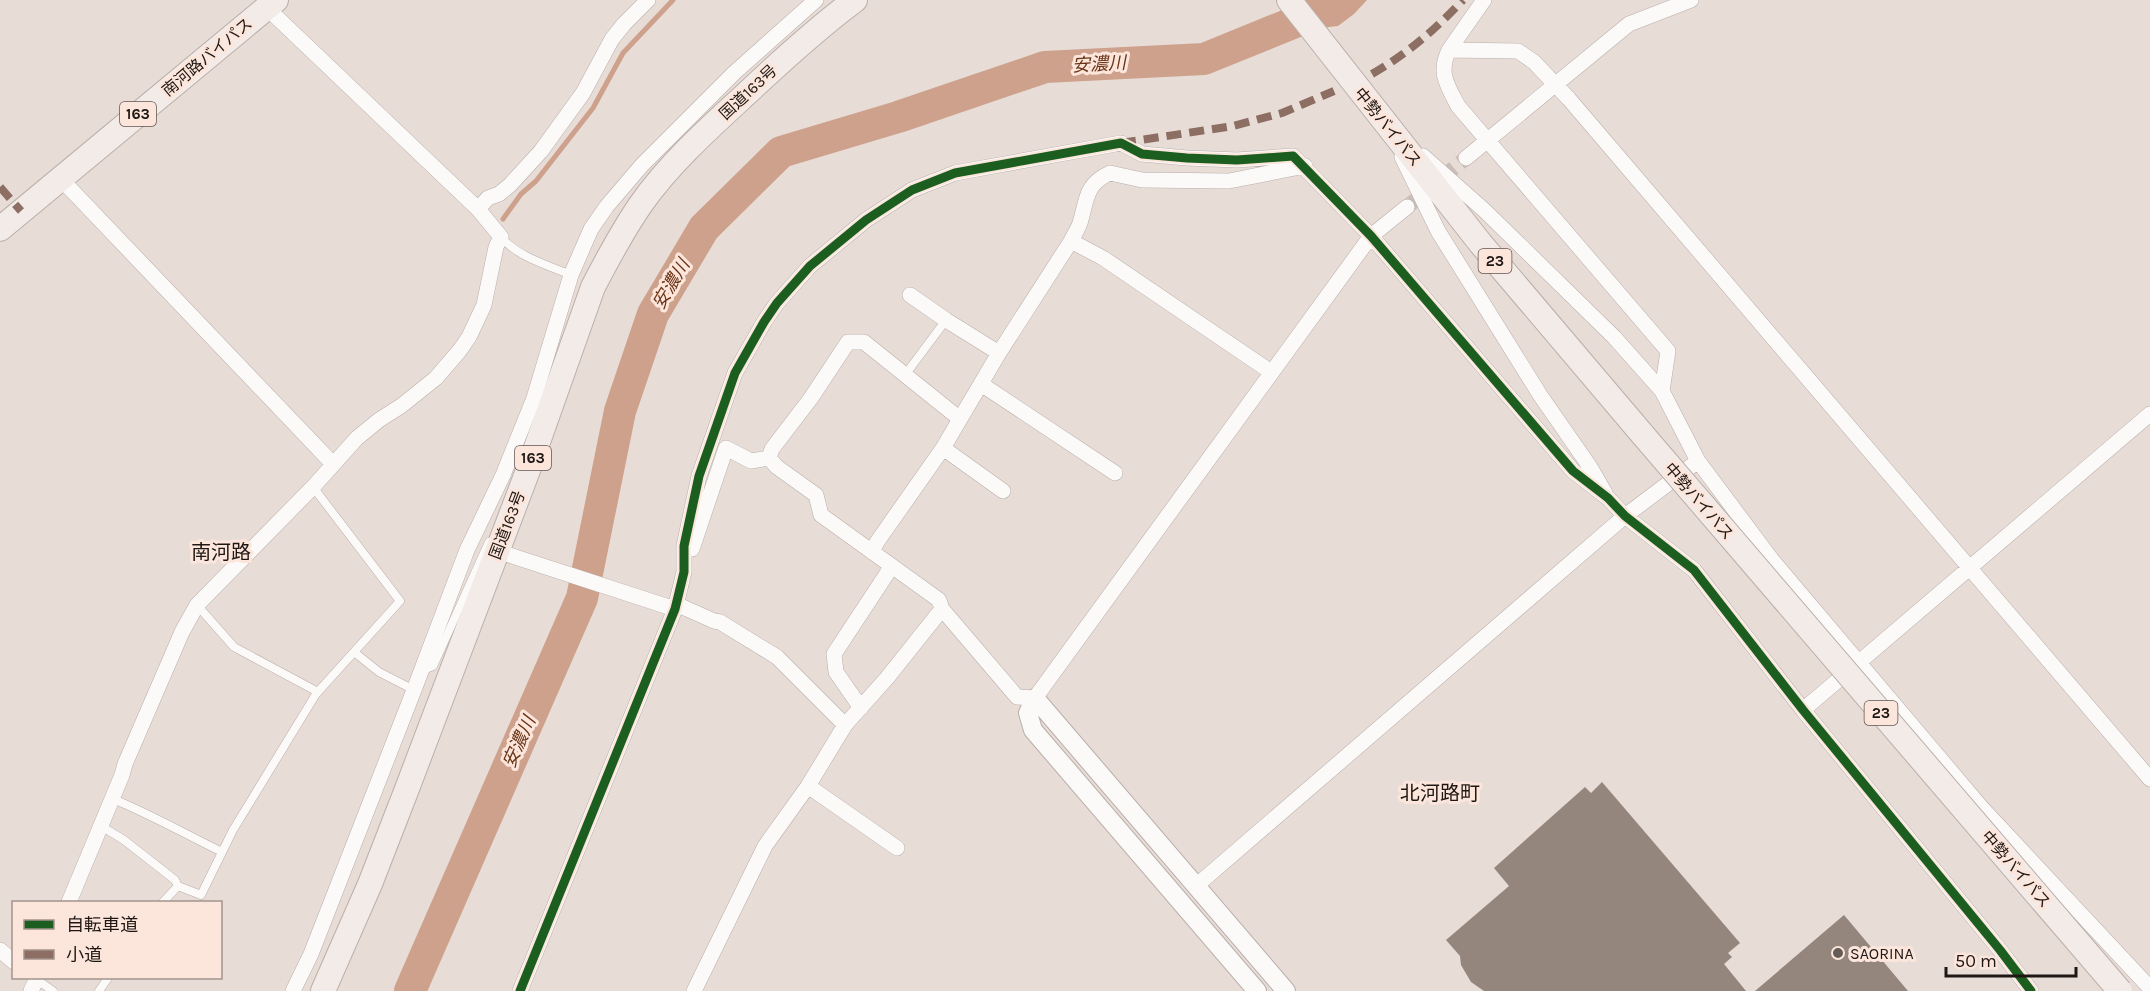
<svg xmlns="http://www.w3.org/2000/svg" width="2150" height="991" viewBox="0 0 2150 991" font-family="Karla,'Noto Sans JP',sans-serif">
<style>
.water{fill:#cda18c}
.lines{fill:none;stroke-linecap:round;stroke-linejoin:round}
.stream{stroke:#cda18c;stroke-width:5}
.river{stroke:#cda18c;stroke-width:32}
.building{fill:#94857d}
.minor-tunnel{stroke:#cabeb9;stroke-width:15;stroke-dasharray:15 8;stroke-linecap:butt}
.service-casing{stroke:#b8aeaa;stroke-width:9}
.minor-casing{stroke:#b8aeaa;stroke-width:16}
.tertiary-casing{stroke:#b8aeaa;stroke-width:20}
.trunk-casing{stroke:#bbafa9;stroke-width:26}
.service{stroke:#fcfaf9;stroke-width:8}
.minor{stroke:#fcfaf9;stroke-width:15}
.tertiary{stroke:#fcfaf9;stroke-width:18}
.trunk{stroke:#f2ebe8;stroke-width:24}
.trunk-bridge-casing{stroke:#bbafa9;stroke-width:26;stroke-linecap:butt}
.trunk-bridge{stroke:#f2ebe8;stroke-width:24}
.quiet{stroke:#8d6e63;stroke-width:8;stroke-dasharray:15 8;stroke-linecap:butt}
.cycleway-casing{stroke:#fce6dc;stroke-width:13}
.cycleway{stroke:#1b5e20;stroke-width:9}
.poi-dot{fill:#655c57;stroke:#fce6dc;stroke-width:2}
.labels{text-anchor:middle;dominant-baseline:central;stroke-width:6;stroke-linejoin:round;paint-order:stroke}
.shield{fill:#fce6dc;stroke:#61554f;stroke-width:1.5}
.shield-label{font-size:15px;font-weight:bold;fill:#1e1713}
.street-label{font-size:16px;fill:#1e1713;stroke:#fce6dc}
.poi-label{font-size:16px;fill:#1e1713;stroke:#fce6dc;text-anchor:start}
.water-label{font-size:18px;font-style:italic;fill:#693214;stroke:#fce6dc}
.quarter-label{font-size:20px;fill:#1e1713;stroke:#fce6dc}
</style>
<rect width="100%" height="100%" fill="#e8dcd6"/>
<path class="water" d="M1318 0H1367L1354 14 1338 26 1243 37Z"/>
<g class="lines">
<path class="stream" d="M503 219 521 194 536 181 593 108 623 53 673 0"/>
<path class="river" d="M410 991 582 598 620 411 653 314 704 228 781 152 898 117 1045 67 1204 59 1332 7 1339 0"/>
</g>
<path class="building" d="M1602 782 1740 943 1728 953 1732 957 1724 964 1746 991H1484L1471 982 1461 965 1460 956 1446 940 1509 886 1494 868 1585 787 1591 793Z
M1844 915 1908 991H1755Z"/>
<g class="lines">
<path class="minor-tunnel" d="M1407 207 1466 158"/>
<defs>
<path id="service" d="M501 237C518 257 547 265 571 275
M905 375 946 320
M197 605 234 647 318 692
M354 652 379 672 414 690
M423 670 433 666 489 542
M113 799C150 814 185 834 222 852
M101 826 124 840 175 880 178 886
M163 902 178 886 201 895 233 830 316 694 400 601 313 487
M35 982 43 984 53 991
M99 991 108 978"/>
<path id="minor" d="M1484 0 1449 50C1438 72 1447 85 1458 106L1668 351 1662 391
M1449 50 1518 51 1534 62 1569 99 2150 779
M1423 156 1484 210 1614 337 1662 391 1698 461 1772 560 1981 807 2150 988
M1402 157 1438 231 1540 395 1590 467 1605 493
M1466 158 1629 24 1691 0
M60 178 333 464
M478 209 488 198 499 194 510 185 541 151 583 93 612 39 624 24 648 0
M1071 241 1103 258 1271 372
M910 295 946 320 999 353
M981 384 1115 473
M943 448 1003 491
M769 458 772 449 811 398 848 342H864L960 419
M692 549 726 448 751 461 769 458 777 467 816 495 821 515 939 600 942 609 1017 697 1035 698 1371 236 1407 207
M497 551 675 609
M872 552 877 542 943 448 999 353 1071 241C1074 235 1078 229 1080 223 1087 200 1085 184 1110 173L1142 180 1229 181 1305 166
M676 604 714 621 720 622 777 657 845 725
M861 708 836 672 834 654 892 566
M1803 710 2150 414
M808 786 897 848
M1196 886 1625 516 1698 461
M69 902 122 775 125 764 182 632 197 605 313 487 357 438 379 420 401 406 436 378 460 350 469 337 484 305 496 247 501 237 478 209 267 8
M0 950 14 962
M31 991 37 978
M293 991 311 954 414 690 467 550 503 475 534 398 571 275 591 229 607 206 642 165 734 73 816 0
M520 991 675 609 684 572V546L699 476 735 373 764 322 777 303 810 266 866 220 912 190 955 173 1121 143 1142 154 1187 158 1237 160 1293 156 1371 236 1573 471 1608 498 1625 516 1694 570 1803 710 2000 950 2031 991
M694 991 765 846 808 786 845 725 887 678 942 609"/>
<path id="tertiary" d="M1257 991 1033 730 1028 713 1035 698 1286 991"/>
<path id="trunk" d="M1289 0 1481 244 1643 435
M0 229 276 0
M323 991 370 884 405 794 527 473 593 287C608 258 623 230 641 204 670 163 708 129 745 95 780 62 816 29 855 0"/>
</defs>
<use href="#service" class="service-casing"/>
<use href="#minor" class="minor-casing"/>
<use href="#tertiary" class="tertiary-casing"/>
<use href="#trunk" class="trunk-casing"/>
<use href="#service" class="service"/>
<use href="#minor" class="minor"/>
<use href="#tertiary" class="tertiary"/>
<use href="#trunk" class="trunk"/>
<defs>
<path id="trunk-bridge" d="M1643 435 2120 991"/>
</defs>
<use href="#trunk-bridge" class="trunk-bridge-casing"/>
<use href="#trunk-bridge" class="trunk-bridge"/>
<path class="quiet" d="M1372 74C1407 54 1436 29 1463 0
M1121 143 1233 126 1282 113 1334 91
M0 187 21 211"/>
<defs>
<path id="cycleway" d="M520 991 675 609 684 572V546L699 476 735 373 764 322 777 303 810 266 866 220 912 190 955 173 1121 143 1142 154 1187 158 1237 160 1293 156 1371 236 1573 471 1608 498 1625 516 1694 570 1803 710 2000 950 2031 991"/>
</defs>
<use href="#cycleway" class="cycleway-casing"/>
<use href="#cycleway" class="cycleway"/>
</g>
<circle class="poi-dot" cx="1838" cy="953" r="6"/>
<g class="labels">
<g class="shield">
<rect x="120" y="102" width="36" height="24" rx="4.5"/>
<rect x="1478.5" y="249" width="33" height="24" rx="4.5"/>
<rect x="515" y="446" width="36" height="24" rx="4.5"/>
<rect x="1864.5" y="701" width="33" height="24" rx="4.5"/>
</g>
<g class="shield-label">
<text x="138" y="114">163</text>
<text x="1495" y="261">23</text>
<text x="533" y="458">163</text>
<text x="1881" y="713">23</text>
</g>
<g class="street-label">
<text transform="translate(207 57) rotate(-40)">南河路バイパス</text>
<text transform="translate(748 92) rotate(-43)">国道163号</text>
<text transform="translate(1388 127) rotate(51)">中勢バイパス</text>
<text transform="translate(1699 501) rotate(49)">中勢バイパス</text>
<text transform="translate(507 525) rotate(-69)">国道163号</text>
<text transform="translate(2016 869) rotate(49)">中勢バイパス</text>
</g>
<g class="poi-label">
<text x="1850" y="953">SAORINA</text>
</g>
<g class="water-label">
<text transform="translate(1099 64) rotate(-3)">安濃川</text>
<text transform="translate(671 284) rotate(-59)">安濃川</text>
<text transform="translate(519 742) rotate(-66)">安濃川</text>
</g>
<g class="quarter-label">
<text x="221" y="552">南河路</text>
<text x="1440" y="793">北河路町</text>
</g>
</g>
<rect x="12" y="901" width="210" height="78" fill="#fce6dc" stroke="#a3938c" stroke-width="1.5"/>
<rect x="24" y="920" width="30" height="9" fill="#1b5e20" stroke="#a3938c" stroke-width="1.5"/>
<text x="66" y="931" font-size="18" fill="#1e1713">自転車道</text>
<rect x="24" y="950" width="30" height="9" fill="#8d6e63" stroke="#a3938c" stroke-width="1.5"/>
<text x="66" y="961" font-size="18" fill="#1e1713">小道</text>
<path d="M1946 967v9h130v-9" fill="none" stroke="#1e1713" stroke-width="3"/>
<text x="1955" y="967" font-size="18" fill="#1e1713" stroke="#fce6dc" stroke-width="4.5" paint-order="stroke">50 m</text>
</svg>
